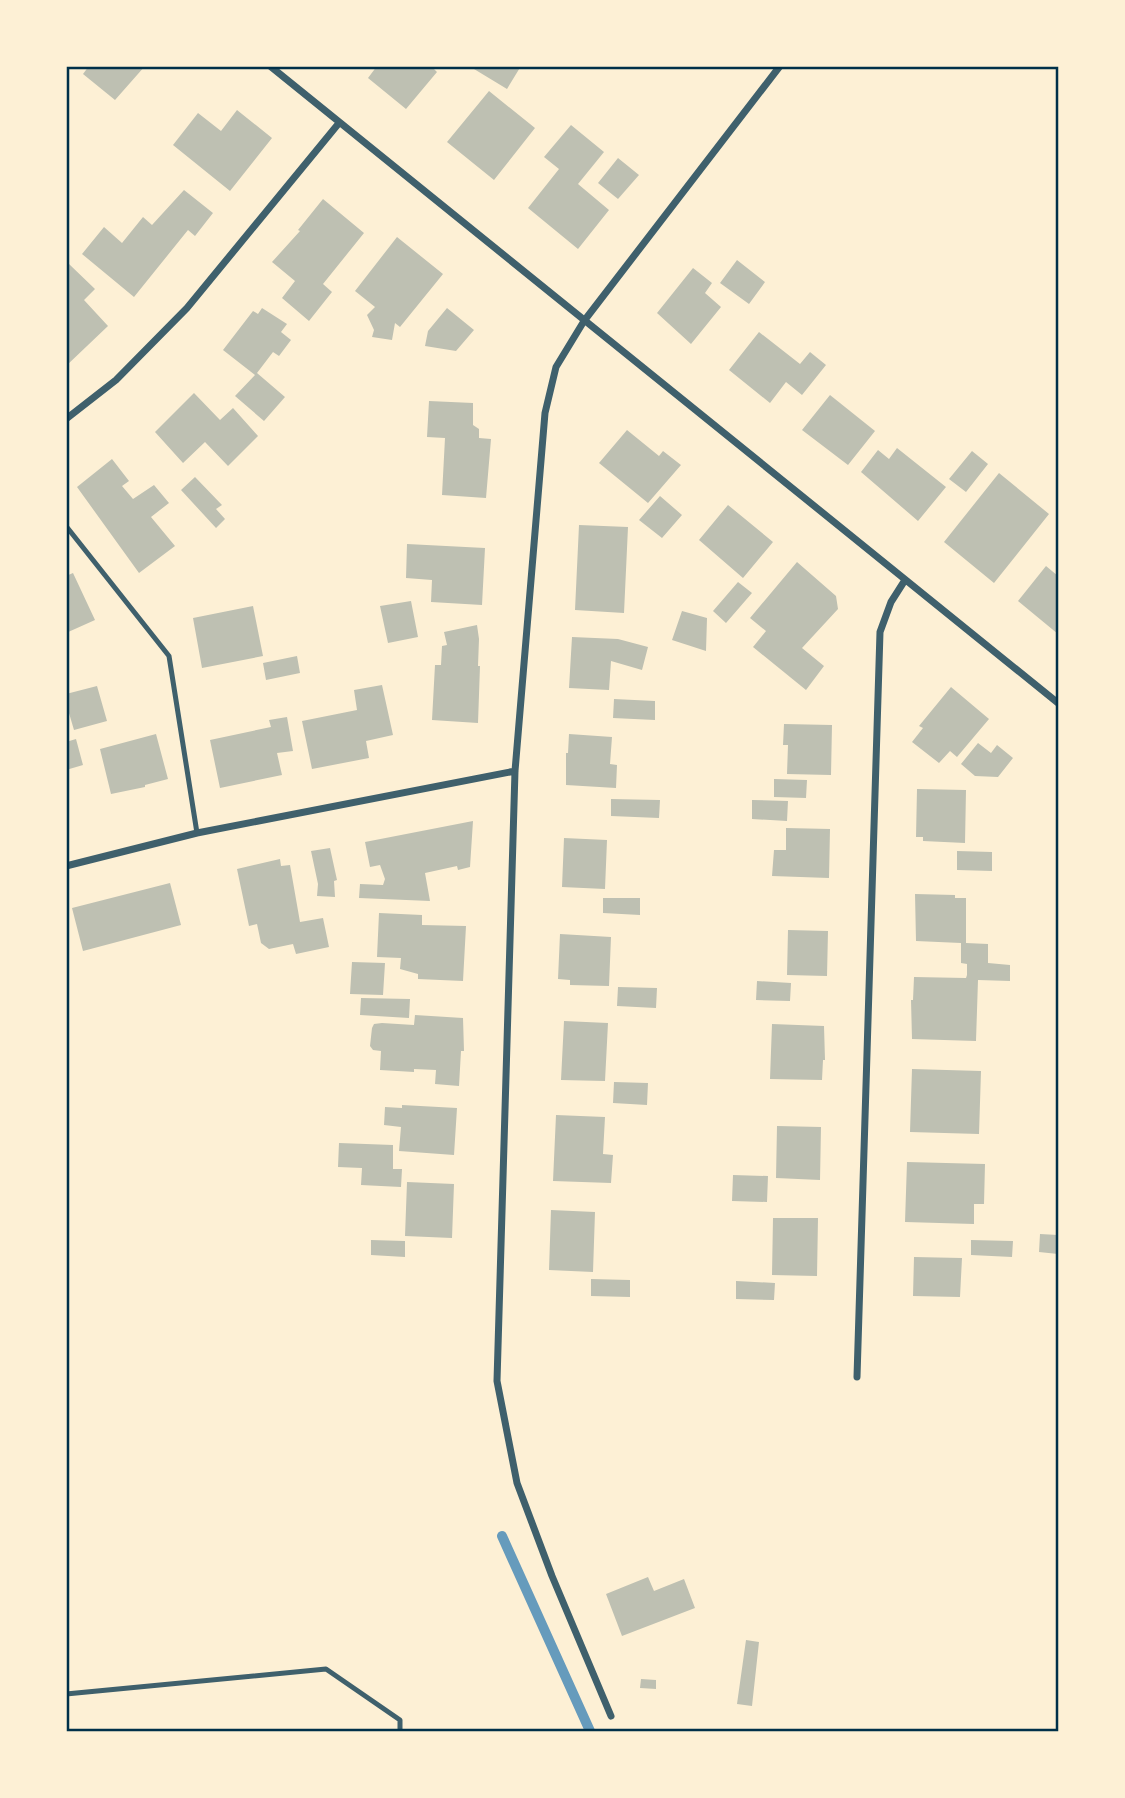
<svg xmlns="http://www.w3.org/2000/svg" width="1125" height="1798" viewBox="0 0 1125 1798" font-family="'DejaVu Sans',sans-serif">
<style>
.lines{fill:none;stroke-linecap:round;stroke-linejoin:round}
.stream{stroke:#669bbc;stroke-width:10}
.building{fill:#bec0b2}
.service{stroke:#3f606c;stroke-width:5}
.minor{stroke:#3f606c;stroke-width:7}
.neatline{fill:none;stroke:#003049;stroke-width:2.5}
</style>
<rect width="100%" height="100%" fill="#fdf0d5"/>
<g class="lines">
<path class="stream" d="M502 1536 590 1731"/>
</g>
<path class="building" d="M89 66H145L115 100 83 74Z
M377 66H431L437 72 406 109 368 78Z
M475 66H521L507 89 474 69Z
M489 91 535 128 494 180 447 142Z
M237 110 272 138 230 191 173 145 198 113 221 131Z
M571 125 604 152 578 184 609 210 578 249 528 208 559 169 544 157Z
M618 158 639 175 618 199 598 183Z
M184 190 213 213 195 236 188 230 134 297 82 254 104 227 122 243 143 217 152 225Z
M323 199 364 233 323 284 332 292 309 321 282 298 295 281 272 262 300 231 298 230Z
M397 237 443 274 400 327 395 323 392 340 372 337 374 330 367 315 375 307 355 291Z
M737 260 765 282 749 304 720 283Z
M69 264 95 289 84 300 108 326 66 366V266Z
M693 268 712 283 705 293 721 307 691 344 657 313Z
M262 308 287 324 281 332 291 340 279 356 273 352 257 373 285 397 264 421 235 396 255 375 223 350 253 311 258 314Z
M447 308 474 330 456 351 425 346 428 331Z
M759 332 800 364 810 352 826 365 802 395 786 382 770 403 729 370Z
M194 393 220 420 233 408 258 436 228 466 205 442 183 463 155 432Z
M830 395 875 431 848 465 802 430Z
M429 401 473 403V425L479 429V438L491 439 486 498 442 495 445 438 427 437Z
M627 430 659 456 663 451 681 465 648 503 599 463Z
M897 448 946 487 918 521 861 472 878 450 889 459Z
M972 451 988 464 966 492 949 479Z
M112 459 129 481 122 486 133 499 154 485 169 503 151 517 175 546 139 573 77 487Z
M999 473 1049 514 994 583 944 542Z
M195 477 222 505 216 509 225 519 216 528 181 490Z
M660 496 682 515 662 538 639 520Z
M728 505 773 542 743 578 699 540Z
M579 525 628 527 624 613 575 610Z
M407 544 485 548 482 605 431 602 432 580 406 578Z
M797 562 836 596 838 609 802 648 824 666 806 690 753 647 766 631 750 618Z
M1046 566 1058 576V634L1018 601Z
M73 573 95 620 66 633V576Z
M738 582 752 593 726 623 713 611Z
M411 601 418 637 388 643 380 606Z
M253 606 263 656 202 668 193 618Z
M682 611 707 618 706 651 672 640Z
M477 625 479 639 478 666H480L478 723 432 720 435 665H441L442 646 447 645 444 632Z
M572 637 618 639 648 647 642 670 611 661 609 690 569 688Z
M297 656 300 673 266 680 263 663Z
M382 685 393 735 366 741 369 758 312 769 302 721 357 710 354 690Z
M97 686 107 721 74 730 66 703V694Z
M951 687 989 719 957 757 950 751 939 763 912 742 923 728 919 726Z
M614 699 655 701V720L613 718Z
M287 717 293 751 277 753 282 775 220 788 210 740 271 727 269 720Z
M784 724 832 725 831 775 787 774 788 745H783Z
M156 734 168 779 145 785V787L111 794 100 749Z
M569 734 612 737 610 764 617 765 616 788 566 785V753H568Z
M76 739 83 765 66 770V742Z
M978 743 991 753 997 745 1013 758 998 777 975 776 961 764Z
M774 779 807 780 806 798 774 797Z
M917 789 966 790 965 843 923 841V837H916Z
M611 799 660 800 659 818 611 816Z
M752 800 788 801 787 821 752 819Z
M473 821 470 867 458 870 457 866 425 873 430 901 359 898 360 884 383 885 385 879 380 865 370 867 365 842Z
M786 828 830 829 829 878 772 876 774 850H786Z
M564 838 607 840 605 889 562 887Z
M330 848 337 880 334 881 335 897 317 896 318 884 311 851Z
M957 851 992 852V871L957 870Z
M280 859 281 866 290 865 300 922 323 918 329 947 296 954 293 944 269 949 261 943 257 924 249 926 237 869Z
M170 883 181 925 83 951 72 908Z
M915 894 955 895V898H966V943L988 944V963L1010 965V981L978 980 976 1041 912 1039 911 1000H913L914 977 966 978 967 975V964L961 963V943L916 941Z
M603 898H640V915L603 913Z
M379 913 422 915V925L466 926 463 981 418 979V974L400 969 401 958 377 957Z
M788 930 828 931 827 976 787 975Z
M560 934 611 937 609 986 570 985V980L558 979Z
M352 962 385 963 383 995 350 994Z
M757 981 791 983 790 1001 756 1000Z
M618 987 657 988 656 1008 617 1006Z
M361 998 410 999 409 1018 360 1015Z
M415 1015 463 1018 464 1051H461L459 1086 435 1084 436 1070 414 1069V1072L380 1070 381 1051 373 1050 370 1046 372 1028 374 1024 382 1023 414 1025Z
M564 1021 608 1023 605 1081 561 1080Z
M772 1024 824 1026 825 1060H823L822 1080 770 1079Z
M912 1069 981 1071 979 1134 910 1132Z
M614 1082 648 1083 647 1105 613 1103Z
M402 1105 457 1108 454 1155 399 1151 401 1127 384 1125 385 1107 402 1108Z
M556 1115 605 1117 603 1154 613 1155 611 1183 553 1181Z
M777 1126 821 1127 820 1180 776 1178Z
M339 1143 393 1145V1169H402L401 1187 361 1185 362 1168 338 1167Z
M907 1162 985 1164 984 1204H974V1224L905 1222Z
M733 1175 768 1176 767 1202 732 1201Z
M407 1182 454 1184 452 1238 405 1236Z
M551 1210 595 1212 593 1272 549 1270Z
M773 1218H818L817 1276 772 1275Z
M1040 1234 1058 1235V1254L1039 1252Z
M371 1240 405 1241V1257L371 1255Z
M971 1240 1013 1241 1012 1257 971 1255Z
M914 1257 962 1258 960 1297 913 1296Z
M591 1279 630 1280V1297L591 1296Z
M736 1281 775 1283 774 1300 736 1299Z
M648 1577 654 1591 684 1579 695 1608 622 1636 606 1594Z
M746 1640 759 1642 752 1706 737 1704Z
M641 1679 656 1680V1689L640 1688Z"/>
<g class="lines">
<path class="service" d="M66 526 169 656 197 833
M66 1694 326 1669 400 1720V1731"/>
<path class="minor" d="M270 66 1058 703
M66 419 116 380 187 308 339 123
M66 866 197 833 515 771
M857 1377 880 632 891 602 905 580
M611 1716 552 1576 517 1483 497 1381 515 771 545 413 556 367 584 321 780 66"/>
</g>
<rect width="1125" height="1798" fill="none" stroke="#fdf0d5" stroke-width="136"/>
<rect x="68" y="68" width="989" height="1662" class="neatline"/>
</svg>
